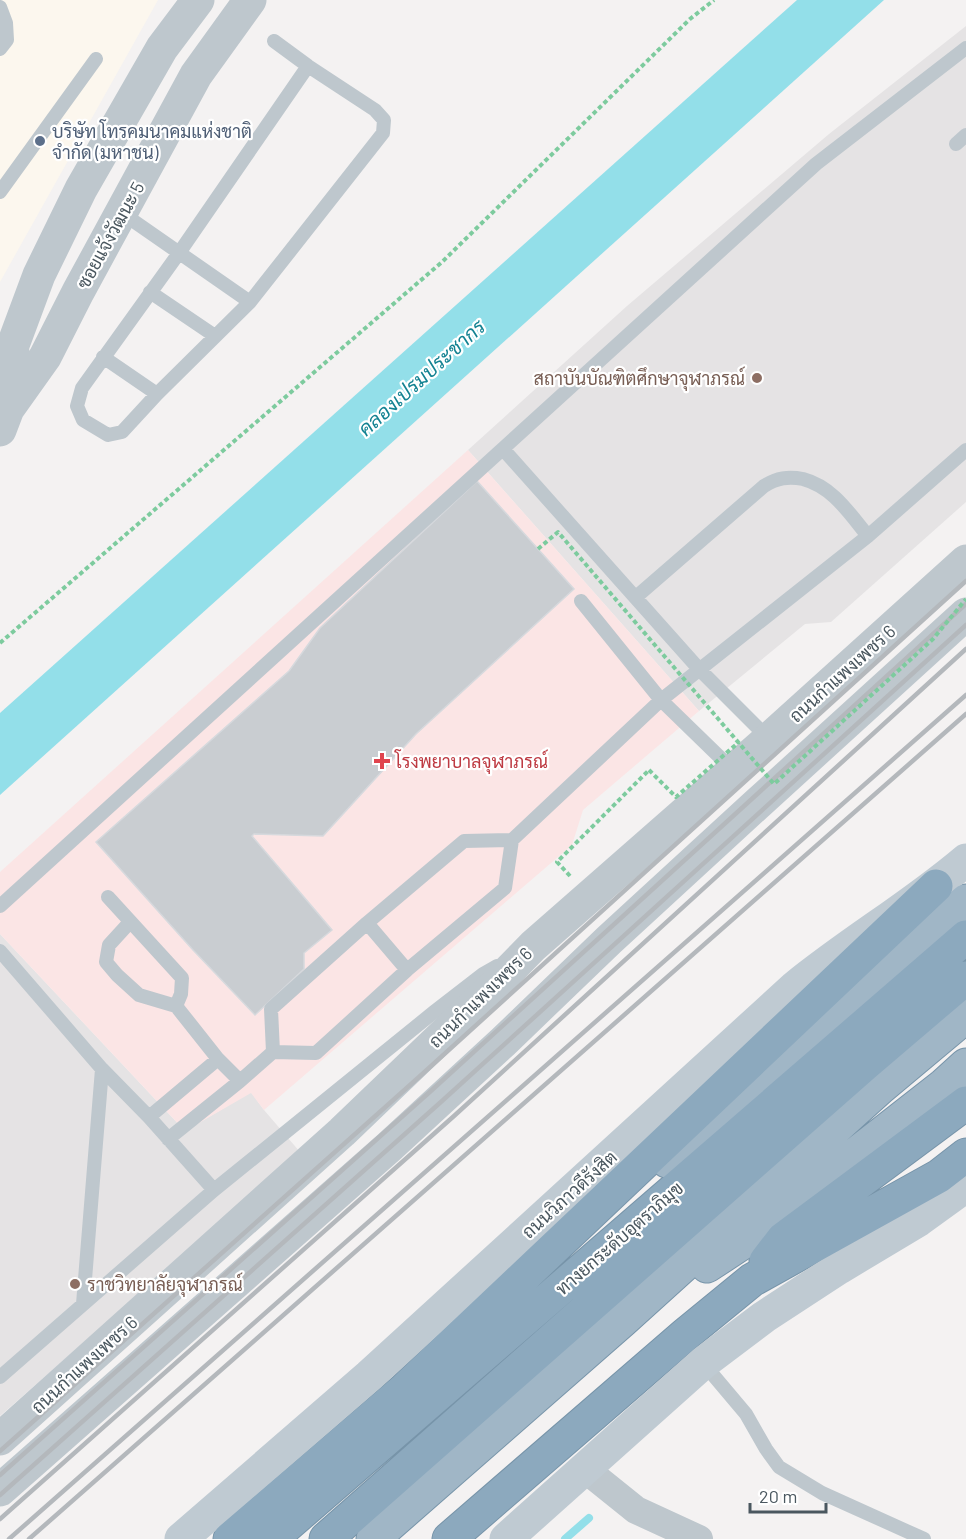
<svg xmlns="http://www.w3.org/2000/svg" width="966" height="1539" viewBox="0 0 966 1539" font-family="Barlow,Sarabun,sans-serif">
<style>
.commercial{fill:#fcf7ee}
.education{fill:#e5e3e4}
.medical{fill:#fbe5e5}
.water{fill:#93dfe9}
.lines{fill:none;stroke-linecap:round;stroke-linejoin:round}
.stream{stroke:#93dfe9;stroke-width:8}
.building{fill:#c9cdd1;stroke:#d6d9dd;stroke-width:1.5}
.trunk-casing{stroke:#7794a9;stroke-width:35}
.motorway-casing{stroke:#7794a9;stroke-width:35}
.path{stroke:#7dcb9e;stroke-width:4;stroke-dasharray:4.5 3;stroke-linecap:butt}
.service{stroke:#bec7cd;stroke-width:14}
.minor{stroke:#bec7cd;stroke-width:28}
.tertiary{stroke:#bec7cd;stroke-width:33}
.secondary{stroke:#bfcad2;stroke-width:33}
.trunk{stroke:#a0b6c6;stroke-width:33}
.motorway{stroke:#8ca9be;stroke-width:33}
.rail{stroke:#b4b8bc;stroke-width:4.5}
.path-bridge{stroke:#7dcb9e;stroke-width:4;stroke-dasharray:4.5 3;stroke-linecap:butt}
.service-dot{fill:#5c6f8a;stroke:#fff;stroke-width:2}
.education-dot{fill:#8d6e63;stroke:#fff;stroke-width:2}
.health-dot{fill:#e0444e;stroke:#fff;stroke-width:2}
.labels{text-anchor:middle;dominant-baseline:central;stroke-width:4.5;stroke-linejoin:round;paint-order:stroke}
.service-label{font-size:18px;fill:#4e5e75;stroke:#fff;text-anchor:start}
.street-label{font-size:18px;fill:#4a575f;stroke:#fff}
.education-label{font-size:18px;fill:#785e54;stroke:#fff;text-anchor:end}
.health-label{font-size:18px;fill:#be3a42;stroke:#fff;text-anchor:start}
.water-label{font-size:20px;font-style:italic;fill:#138292;stroke:#fff}
</style>
<rect width="100%" height="100%" fill="#f4f2f2"/>
<path class="commercial" d="M0 0H158L0 282Z"/>
<path class="education" d="M966 26V502L831 622 805 624 699 711 468 450 627 306 829 134Z
M0 934 185 1131 251 1092 264 1110 300 1152 0 1416Z"/>
<path class="medical" d="M468 450 699 711 583 810 572 845 264 1110 251 1093 185 1131 0 934V872Z"/>
<path class="water" d="M797 0H884L0 795V713Z"/>
<g class="lines">
<path class="stream" d="M565 1539 589 1518"/>
</g>
<path class="building" d="M477 481 574 589 416 734 323 836 254 834 252 836 332 930 304 953V969L255 1015 193 950 96 842 289 671 320 628Z"/>
<g class="lines">
<defs>
<path id="trunk" d="M667 1161 966 901
M707 1266 742 1243 944 1085 966 1065
M373 1539 623 1320 881 1087 966 1016"/>
<path id="motorway" d="M766 1261 783 1239 966 1103
M230 1539 405 1389 936 886
M271 1539 966 937
M326 1539 865 1064 966 978
M449 1539 686 1334 752 1280 939 1176 966 1155"/>
</defs>
<use href="#trunk" class="trunk-casing"/>
<use href="#motorway" class="motorway-casing"/>
<path class="path" d="M0 643 442 262 690 19 714 0
M570 876 557 862 649 770"/>
<path class="service" d="M0 7 6 23 7 40 0 49
M274 41 308 66 375 110 384 120 383 133 250 302 157 394 122 432 108 435 83 420 77 406 82 388 179 253 308 66
M956 144 966 135
M0 192 96 59
M122 213 250 302
M150 292 215 336
M103 357 157 394
M503 449 699 669 769 739
M636 597 764 486C777 478 788 476 803 479 833 487 849 513 868 536
M581 601 661 700 733 770
M108 897 182 978 181 994 176 1006
M0 906 816 164 966 48
M130 922 109 945 106 962 117 975 139 995 176 1006 218 1059 240 1081 273 1052 316 1053 407 970 505 888 512 840 661 700 868 536 966 450
M367 923 407 970
M0 951 102 1069 149 1117 214 1190
M273 1052 271 1009 367 923 464 841 512 840
M149 1117 218 1059
M168 1139 240 1081
M83 1304 102 1069
M703 1363 746 1414 766 1449 779 1467 822 1493 924 1539
M0 1377 214 1190 434 1012 483 974 497 966"/>
<path class="minor" d="M585 1469 636 1510 699 1539"/>
<path class="tertiary" d="M8 409 13 345 39 275 81 189 162 48 198 0
M0 430 8 409 45 357 78 292 196 75 250 0
M0 1439 342 1132 490 990 533 946 769 739 966 561
M0 1490 389 1147 503 1042 609 940 756 805 966 614"/>
<path class="secondary" d="M181 1539 369 1376 795 987C850 942 912 906 966 860
M506 1539 703 1363 764 1317 839 1268 919 1220 966 1186"/>
<use href="#trunk" class="trunk"/>
<use href="#motorway" class="motorway"/>
<path class="rail" d="M0 1451 419 1077 966 581
M0 1475 432 1090 966 604
M0 1495 442 1101 966 625
M0 1519 454 1116 966 649
M9 1539 966 695
M29 1539 966 714"/>
<path class="path-bridge" d="M538 549 558 532 774 784 933 639 966 599
M649 770 676 797 739 742"/>
</g>
<circle class="service-dot" cx="40" cy="141" r="6"/>
<g class="education-dot">
<circle cx="757" cy="378" r="6"/>
<circle cx="75" cy="1284" r="6"/>
</g>
<path class="health-dot" d="M379 752h6v6h6v6h-6v6h-6v-6h-6v-6h6z"/>
<g class="labels">
<g class="service-label">
<text x="52" y="131">บริษัท โทรคมนาคมแห่งชาติ<tspan x="52" dy="21">จำกัด (มหาชน)</tspan></text>
</g>
<g class="street-label">
<text transform="translate(110 235) rotate(-61)">ซอยแจ้งวัฒนะ 5</text>
<text transform="translate(842 673) rotate(-42)">ถนนกำแพงเพชร 6</text>
<text transform="translate(480 997) rotate(-44)">ถนนกำแพงเพชร 6</text>
<text transform="translate(569 1194) rotate(-42)">ถนนวิภาวดีรังสิต</text>
<text transform="translate(619 1238) rotate(-41)">ทางยกระดับอุตราภิมุข</text>
<text transform="translate(84 1364) rotate(-42)">ถนนกำแพงเพชร 6</text>
</g>
<g class="education-label">
<text x="745" y="378">สถาบันบัณฑิตศึกษาจุฬาภรณ์</text>
<text x="87" y="1284" text-anchor="start">ราชวิทยาลัยจุฬาภรณ์</text>
</g>
<g class="health-label">
<text x="395" y="761">โรงพยาบาลจุฬาภรณ์</text>
</g>
<g class="water-label">
<text transform="translate(421 377) rotate(-42)">คลองเปรมประชากร</text>
</g>
</g>
<path d="M750 1503v9h76v-9" fill="none" stroke="#4a575f" stroke-width="3"/>
<text x="759" y="1503" font-size="18" fill="#4a575f" stroke="#ffffff" stroke-width="4.5" paint-order="stroke">20 m</text>
</svg>
